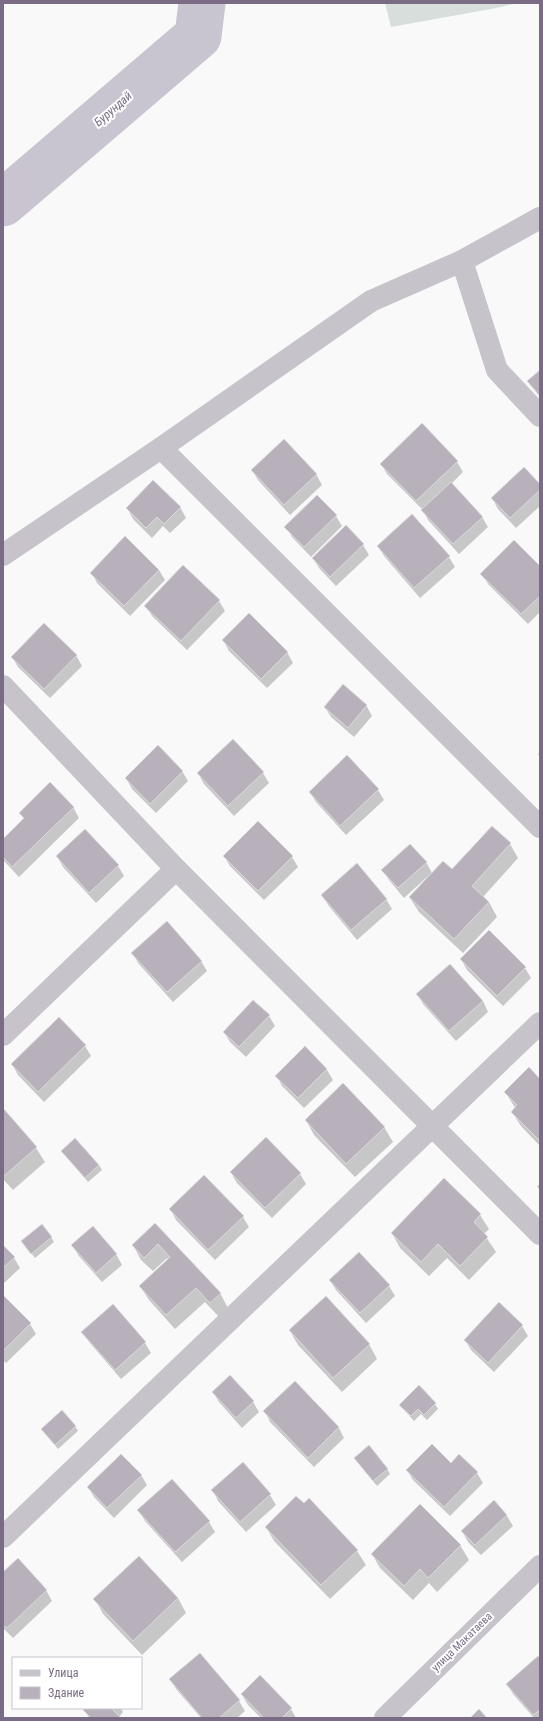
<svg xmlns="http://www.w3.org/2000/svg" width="543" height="1721" viewBox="0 0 543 1721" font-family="'Roboto Condensed',sans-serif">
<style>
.green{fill:#d7dedc}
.shadow{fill:#0003}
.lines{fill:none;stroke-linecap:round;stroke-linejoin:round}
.river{stroke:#c9c5d0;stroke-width:47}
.building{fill:#b8b1bc;stroke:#dadbda}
.minor{stroke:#c7c3ca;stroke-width:22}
.labels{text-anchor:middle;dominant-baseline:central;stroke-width:4;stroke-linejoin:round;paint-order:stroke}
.street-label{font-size:11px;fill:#7b6c85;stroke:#fff}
.water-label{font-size:12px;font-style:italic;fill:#786e86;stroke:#fff}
</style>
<rect width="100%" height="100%" fill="#f8f9f8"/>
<path class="green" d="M385 3H517L496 8 391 27Z"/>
<path class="shadow" d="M540 372V398L529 381Z
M422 425 457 462 463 472 451 484 482 517 488 527 459 554 428 520 423 510 387 474 381 464Z
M252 470 316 474 322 485 290 515 258 480Z
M540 486V506L516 528 498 509 492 498Z
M180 507 186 518 170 533 163 526 152 538 133 519 127 508Z
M336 516 342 526 311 557 292 537 286 527Z
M345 527 363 545 369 555 336 586 319 568 313 558Z
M378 546 449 557 455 567 420 598 384 556Z
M540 567V612L528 624 488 584 482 574Z
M159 570 165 580 130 616 97 583 92 573Z
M219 601 225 611 187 650 152 616 146 606Z
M223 640 287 652 293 663 267 688 229 651Z
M76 655 82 666 50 698 18 667 12 657Z
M366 705 372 716 354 737 331 717 325 707Z
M540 752V758L538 754Z
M182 771 188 781 156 813 132 789 126 778Z
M198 773H263L269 783 234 816 204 784Z
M378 790 384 800 346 835 316 802 310 792Z
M73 807 79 818 19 877 3 860V840L24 820 20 813Z
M85 830 118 866 124 876 96 903 63 867 57 856Z
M510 844 518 858 483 897 489 902 497 917 463 953 419 912 410 898 428 879 426 878 404 898 389 880 383 870 426 862 432 873 452 870Z
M224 856 292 857 298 867 264 900 230 866Z
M322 895 386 899 392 909 357 940 328 905Z
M133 953 201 961 207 971 173 1002 138 963Z
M461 959 525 968 531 978 503 1006 467 970Z
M450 965 483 1001 488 1012 456 1041 423 1004 418 994Z
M269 1016 275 1026 246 1057 230 1042 224 1032Z
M85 1046 91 1056 44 1102 18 1075 12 1064Z
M305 1048 327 1070 333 1080 304 1108 282 1086 277 1076Z
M540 1080V1146L521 1126 512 1112 516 1109 505 1092Z
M3 1110 36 1148 45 1162 13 1190 3 1179Z
M306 1120 384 1127 393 1142 355 1177 314 1135Z
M62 1151 99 1165 102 1170 88 1182Z
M231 1173 300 1174 306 1184 272 1218 237 1183Z
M540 1184V1191L537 1186Z
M171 1210 243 1217 249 1227 215 1260 176 1220Z
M480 1215 489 1229 484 1234 496 1252 469 1280 447 1258 429 1276 400 1248 392 1233Z
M155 1224 220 1293 228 1308 219 1317 205 1302 175 1329 149 1300 140 1286 168 1260 167 1258 153 1271 141 1260 133 1245Z
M51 1237 54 1242 35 1258 22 1241Z
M73 1245 116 1254 122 1265 102 1282 78 1255Z
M3 1246 14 1258 20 1268 3 1284Z
M330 1280 389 1286 395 1296 366 1323 336 1290Z
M3 1299 30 1324 36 1334 6 1363 3 1360Z
M499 1304 522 1326 528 1336 494 1372 471 1350 465 1340Z
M290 1331 369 1344 377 1359 342 1392 298 1345Z
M83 1332 145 1343 151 1353 121 1379 89 1342Z
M230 1376 253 1402 259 1412 242 1428 219 1402 213 1392Z
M295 1382 339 1428 344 1438 314 1467 270 1422 265 1411Z
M435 1404 438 1409 427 1420 421 1414 414 1421 400 1405Z
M75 1426 78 1431 58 1449 42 1429Z
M243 1463 270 1495 276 1505 246 1532 218 1501 213 1490Z
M358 1463 387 1469 390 1474 377 1486Z
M451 1464 477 1473 483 1483 450 1516 413 1480 407 1470Z
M141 1475 147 1485 114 1518 94 1497 88 1487Z
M172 1480 209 1522 215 1532 182 1562 145 1521 139 1511Z
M494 1502 507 1516 513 1526 481 1555 468 1542 462 1531Z
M266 1527 357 1551 366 1565 330 1599 274 1541Z
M460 1545 469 1560 437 1592 429 1583 413 1600 380 1568 372 1554Z
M139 1557 178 1598 186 1613 142 1655 103 1614 95 1599Z
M3 1573 46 1590 52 1601 13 1638 3 1628Z
M540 1660V1718H534L513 1694 507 1684Z
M170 1679 239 1701 245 1711 237 1718H201L176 1689Z
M242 1695 291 1709 296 1718H261L248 1705Z
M87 1708H121L123 1712 119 1717 120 1718H89L85 1710Z"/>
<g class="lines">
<path class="river" d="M3 203 198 36 202 3"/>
</g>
<path class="building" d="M540 370V396L527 381Z
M422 423 458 461 416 501 380 464Z
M284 439 317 474 284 505 251 470Z
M524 467 540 484V490L510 518 491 498Z
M153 480 181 507 164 524 157 517 146 528 126 508Z
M451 482 483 517 453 544 421 510Z
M317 495 337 515 304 547 284 527Z
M412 514 450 556 414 588 377 546Z
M346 525 364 544 330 577 312 558Z
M125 536 159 570 124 606 90 573Z
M514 540 540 566V596L521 614 480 574Z
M183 565 220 600 181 641 144 606Z
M249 613 288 652 261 679 222 640Z
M44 623 77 655 44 689 11 657Z
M343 684 367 705 348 728 324 707Z
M233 739 264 772 228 806 197 773Z
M158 745 183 771 150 804 125 778Z
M347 755 379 789 340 826 309 792Z
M50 782 74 807 12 867 3 857V839L24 818 19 813Z
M258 821 293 856 258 891 223 856Z
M492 826 511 843 472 886 489 902 454 939 409 897 443 861 452 869Z
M85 829 119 865 89 893 56 856Z
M410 844 427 862 398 888 381 870Z
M357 863 387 899 351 930 321 895Z
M167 921 202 961 167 992 131 953Z
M489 930 526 967 497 996 460 959Z
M450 964 483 1001 449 1031 416 994Z
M253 1000 270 1015 239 1047 223 1032Z
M59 1017 86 1045 38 1092 11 1064Z
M305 1046 327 1069 298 1098 275 1076Z
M529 1067 540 1079V1141L511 1112 517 1105 504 1092Z
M343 1083 385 1127 346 1164 305 1120Z
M3 1108 37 1147 4 1176 3 1175Z
M266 1137 301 1173 265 1208 230 1172Z
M75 1138 99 1165 85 1178 61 1151Z
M204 1175 244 1216 208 1250 169 1209Z
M444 1178 481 1214 474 1222 488 1237 460 1266 438 1244 421 1262 391 1233Z
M155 1223 221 1293 210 1303 196 1288 166 1315 139 1286 170 1257 158 1244 144 1258 132 1245Z
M42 1224 52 1237 31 1254 21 1241Z
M93 1226 117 1254 96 1273 71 1245Z
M3 1245 15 1257 3 1268Z
M359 1252 390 1285 360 1313 329 1280Z
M4 1296 31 1323 3 1351V1298Z
M326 1296 370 1344 333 1378 289 1330Z
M499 1302 523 1325 488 1363 464 1340Z
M113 1304 146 1342 115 1370 81 1332Z
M230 1375 254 1401 236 1418 212 1392Z
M295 1381 339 1427 308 1458 263 1411Z
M419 1385 436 1403 424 1415 418 1409 411 1416 399 1405Z
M62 1410 76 1426 55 1445 41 1429Z
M432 1444 451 1463 459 1454 478 1472 444 1507 406 1470Z
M369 1445 388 1469 373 1481 354 1458Z
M121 1454 142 1475 107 1508 87 1487Z
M243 1462 271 1494 240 1522 211 1490Z
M172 1479 210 1521 175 1552 137 1510Z
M296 1496 304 1503 309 1498 358 1550 321 1585 265 1527Z
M494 1500 507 1515 475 1545 461 1531Z
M420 1504 461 1545 428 1578 420 1569 404 1586 371 1554Z
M139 1556 178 1598 133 1641 93 1599Z
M18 1558 47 1590 7 1628 3 1625V1572Z
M200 1653 240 1700 219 1718H202L169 1679Z
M538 1656 540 1658V1710L533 1715 506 1684Z
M260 1675 292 1708 282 1718H264L241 1694Z
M86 1708H111L121 1718H91L83 1710Z
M479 1709 487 1718H470Z"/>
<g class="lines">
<path class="minor" d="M462 261 497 370 540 416
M161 448 540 827
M3 555 161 448 371 301 462 261 540 218
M3 686 176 869 540 1234
M3 1035 176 869
M3 1537 540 1023
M385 1718 540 1566"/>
</g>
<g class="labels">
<g class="street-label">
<text transform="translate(462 1642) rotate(-44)">улица Макатаева</text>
</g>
<g class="water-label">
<text transform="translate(113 109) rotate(-41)">Бурундай</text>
</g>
</g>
<rect width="543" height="1721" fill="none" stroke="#7b6c85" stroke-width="8"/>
<rect x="12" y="1657" width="130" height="52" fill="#ffffff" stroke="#cac4ce"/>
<rect x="20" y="1670" width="20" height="6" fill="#c7c3ca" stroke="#cac4ce"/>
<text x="48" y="1677" font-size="12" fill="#7b6c85">Улица</text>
<rect x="20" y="1687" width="20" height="12" fill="#b8b1bc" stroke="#cac4ce"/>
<text x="48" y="1697" font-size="12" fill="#7b6c85">Здание</text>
</svg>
